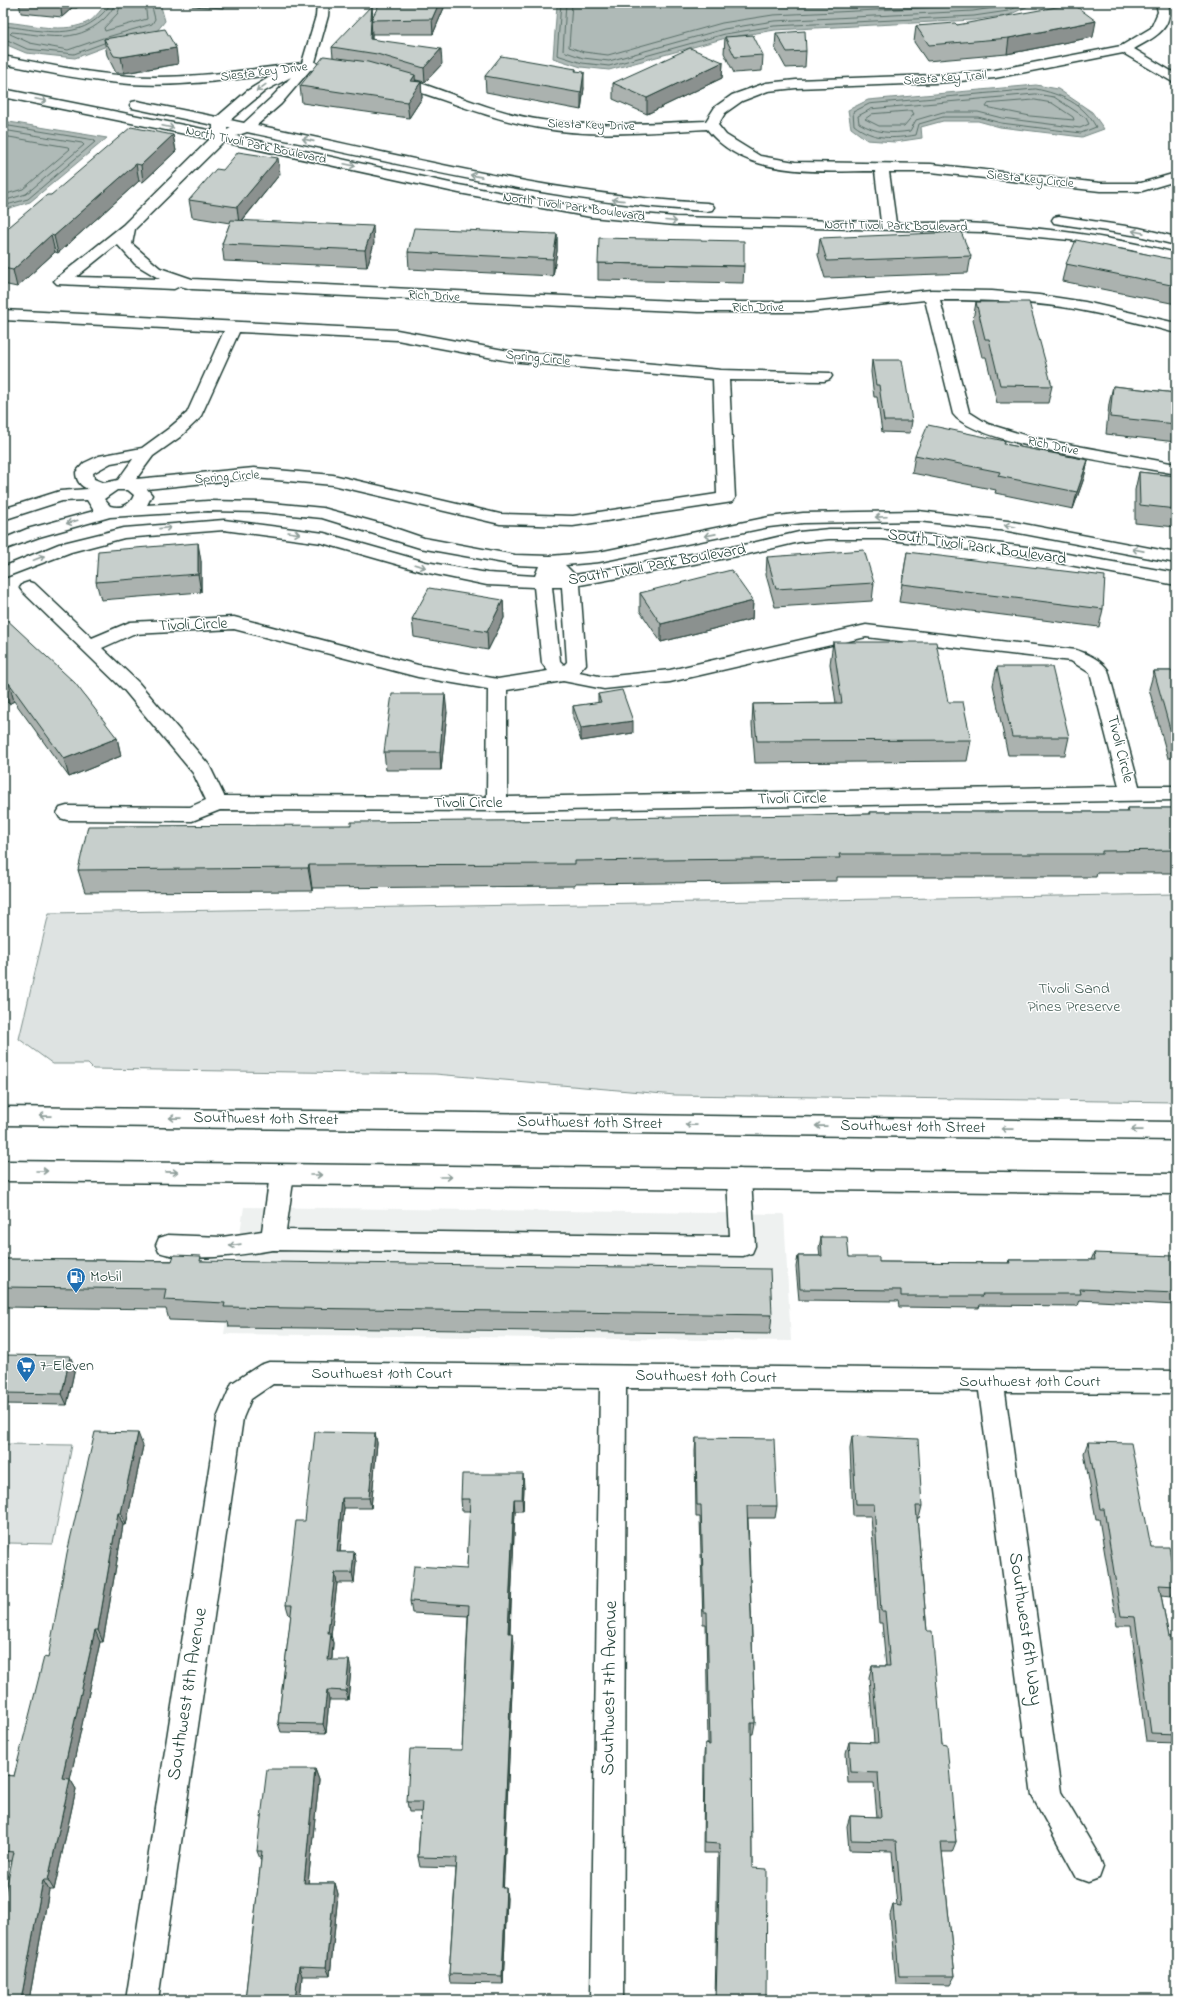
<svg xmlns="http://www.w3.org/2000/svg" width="1179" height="2003" viewBox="0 0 1179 2003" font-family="'Indie Flower',sans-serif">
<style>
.built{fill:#eef1f0}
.green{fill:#dee3e2;stroke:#7e908b}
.water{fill:#afbab7;stroke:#758883}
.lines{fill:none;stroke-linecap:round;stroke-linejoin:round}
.shore{stroke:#596f68;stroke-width:1}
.minor-casing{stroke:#1f3d34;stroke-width:3}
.major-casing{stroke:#1f3d34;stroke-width:3}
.minor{fill:#fff;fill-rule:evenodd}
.major{fill:#fff;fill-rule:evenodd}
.wall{fill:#abb2af;stroke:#1f3d34}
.shaded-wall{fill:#8b918f;stroke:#1f3d34}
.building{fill:#c7cfcc;stroke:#1f3d34}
.oneway{stroke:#8f9e9a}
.labels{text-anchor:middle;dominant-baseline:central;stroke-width:3;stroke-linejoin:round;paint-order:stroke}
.far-street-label{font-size:13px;fill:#1f3d34;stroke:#fff}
.street-label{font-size:16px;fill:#1f3d34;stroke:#fff}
.park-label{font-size:16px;fill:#455e57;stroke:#fff}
.poi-label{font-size:16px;fill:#1f3d34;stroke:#fff;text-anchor:start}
.near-street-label{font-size:19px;fill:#1f3d34;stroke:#fff}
</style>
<rect width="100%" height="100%" fill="#fff"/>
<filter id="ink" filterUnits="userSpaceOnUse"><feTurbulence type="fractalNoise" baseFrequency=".025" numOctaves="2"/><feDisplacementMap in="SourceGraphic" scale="8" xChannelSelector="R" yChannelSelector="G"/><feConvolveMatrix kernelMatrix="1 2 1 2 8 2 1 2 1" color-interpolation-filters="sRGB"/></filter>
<g filter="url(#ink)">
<path class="built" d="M244 1207 784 1214 791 1341 224 1334Z"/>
<path class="green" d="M1176 894V1102L675 1095 435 1074 93 1069 88 1064H53L19 1039 49 913Z
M3 1444 72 1445 53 1544 9 1543 3 1571Z"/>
<path class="water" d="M107 3H160L165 21 157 31 107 46 75 58 26 53 7 45 3 39 4 22C32 24 64 35 90 21 96 17 102 8 107 3Z
M556 3H1035L1009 15 974 20 775 30 726 38 609 70 581 67 553 58 557 5Z
M1036 85 1058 89 1092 112 1104 129 1082 137 1000 127 978 121H943L921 127 922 138 895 142 867 140 851 128 848 110 868 100Z
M3 121 107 138 30 202 3 210Z"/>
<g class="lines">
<path class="shore" d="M121 3 118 13 104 28 105 31 147 19 145 3
M561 3 557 55 582 63 609 66 725 34 774 26 974 16 1008 11 1025 3
M566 3 563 51 583 58 609 61 724 29 774 21 973 11 1006 6 1013 3
M572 3 569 47 584 52 608 55 722 23 773 15 940 7 986 3
M3 26C36 29 74 42 101 15 105 11 109 8 110 3
M3 38 27 49 74 54 104 43
M103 38 68 50 30 43 10 34 12 32C46 35 74 45 103 20 108 15 113 10 115 3
M104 38 152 24 155 19 151 3
M1036 89C1061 94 1084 104 1096 127L1081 133 1001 123 978 117H943L919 124 916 135C893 139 873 140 854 125L853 112 869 104Z
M1036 94 1054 97 1086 118 1089 124 1080 128 1002 118 978 112H943L916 120 910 131C891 134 876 133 859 123L858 116 871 109Z
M1035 100 1052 103 1073 117 1074 120 1030 116 986 107 988 104Z
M912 111 914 114 904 126H879L865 119 872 114Z
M3 125 94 140 95 142 28 199 3 206
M3 130 82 143 84 145 26 194 3 201
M3 136 68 147 70 149 23 189 3 195"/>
<defs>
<path id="minor" d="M317 3H329L328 16 315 62 320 66 319 69 310 70 281 104 257 125C406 156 554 195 707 203L712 204 714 207 712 210 707 211C551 203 400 163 247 132L236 136 459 185 591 209 675 217 881 222 875 171C819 171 746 179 707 129 652 132 594 138 540 128 488 119 439 97 388 82L386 79 388 76H398C446 90 493 113 542 120 596 128 652 123 706 121L715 107 732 95 766 83 796 80 935 75 995 70 1121 46 1151 28 1158 12 1156 3H1168C1174 30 1153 38 1134 49L1176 74V84L1123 53 995 78 935 83 796 88 768 91 742 101 725 113 718 125 726 135 760 156 795 162 931 164 1100 183H1141L1176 173V181L1142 191H1100L931 172H889L896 223C925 223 955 222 984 224 1049 228 1113 237 1176 253V261L1131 250 1070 240 983 232 675 225 591 217 459 193 223 142 135 229 132 244 160 268 192 279 698 302H810L931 290 992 291 1039 295 1085 302 1176 323V333C1138 323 1101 313 1062 307 1022 301 981 300 940 300L969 412 988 424 1034 438 1176 464V474C1135 466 974 444 953 414L925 300 810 312H698L192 289 180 286 174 289 57 284 54 281 57 278 123 225 210 139 3 97V89L213 131V125L137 109 132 108 130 105 132 102 137 101 217 117 247 91 273 75C225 80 178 87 130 84 87 81 45 72 3 64V56C45 64 87 73 129 76 187 80 245 70 302 63L316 16ZM291 77 271 98 244 123 230 120 265 91ZM227 127 231 128 227 130ZM117 244 135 264 160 279 76 277Z
M1059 216 1139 228 1176 237V245L1139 236 1054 223 1052 220 1054 217Z
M3 310 397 330 509 351 721 370 830 373 832 376 830 379 824 381 729 380 735 498 732 502 726 503 573 526 500 524 333 485 254 478 147 489 152 495 147 505 208 501 261 502 323 508 386 525 424 538 515 555 550 556 599 552 769 517 803 513 918 511 1008 521 1176 553V563L1008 531 918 521 803 523 769 527 599 562 565 565 575 575 748 544 799 532 829 529H882L1027 547 1176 573V585L1027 557 882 539H829L799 542 748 554 580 585 586 664 579 672 604 677 670 670 866 625 1076 650C1087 653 1102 661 1108 670L1139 786H1176V800L497 811 220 810 192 821 67 820 60 818 57 813 60 808 67 806 190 807 206 800 193 773 124 690 23 592 20 588 23 584 29 582 35 584 92 638 130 622 234 617 418 665 498 679 548 671 542 663 534 587 487 585 424 572 322 543 224 530 124 538 71 552 3 578V567L59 544 124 528 224 520 324 533 426 562 487 573 535 576 539 566 515 565 420 548 322 518 261 512 208 511 110 517 39 537 3 550V539L27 529 94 511 87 500 62 501 3 520V509L60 491 88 489C80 486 76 480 76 472L84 463 99 456 142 448 168 429 187 413 224 331 3 320ZM239 332 397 340 509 361 713 379 717 494 573 516 500 514 333 475 254 468 136 479 153 456 180 437 200 418ZM133 459 118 480 104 483 94 479 93 473 111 463ZM117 490H128L134 495C130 506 120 509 110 506L104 499ZM552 587H562L567 662 564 665 560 661ZM234 629 418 677 488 689 487 797 224 796 209 765 138 682 102 648 133 634ZM866 637 1071 661 1090 673 1119 786 507 797V690L563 681 604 689 670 682Z
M282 1165 290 1168 294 1175 286 1230 730 1236 727 1179 731 1172 739 1169 747 1172 751 1179 755 1246 752 1253 743 1256 273 1250C241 1255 190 1263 159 1252L156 1245 159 1238 168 1235 222 1237 262 1231 270 1175 274 1168Z
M269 1362 1176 1371V1393L1005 1392 1061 1792 1099 1856 1103 1867 1099 1878 1088 1882 1077 1878 1032 1796 979 1391 626 1388 623 2000H591L600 1388 273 1384 251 1399 243 1418 158 2000H126L217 1418 232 1383 260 1365Z"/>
<path id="major" d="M3 1107 1176 1122V1140L3 1125Z
M3 1161 1176 1174V1194L3 1181Z"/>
</defs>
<use href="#minor" class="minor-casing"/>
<use href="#major" class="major-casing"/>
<use href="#minor" class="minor"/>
<use href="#major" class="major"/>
</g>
<path class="wall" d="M19 3H82L77 8H72L62 17 21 13Z
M192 3H228L224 8 192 6Z
M446 3 433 34H372V39L442 64 425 82 416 80V82H421L422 98 409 118 302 103 300 86 333 57 332 47 373 16Z
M957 25 1093 37 1007 54 927 61 914 42 916 26Z
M776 33 806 51 805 67 786 68 775 48Z
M725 37 763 55 762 71 734 73 724 53Z
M104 39 178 64 124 73H116L107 55Z
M723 62 722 78 647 114 613 99V83Z
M576 69V71L584 88 581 110 486 92 485 76Z
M173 135 176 151 143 182 139 181 58 253 55 252 17 287 3 284V232L51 195Z
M223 170 280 174 242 221 374 243 367 267 224 261 222 244 230 223 192 217 189 200Z
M557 234V251L553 276 409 269 408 252Z
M820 238 971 256 968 273 825 278 818 255Z
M1176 260V304L1062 281 1066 264Z
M598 263 744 266 743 283 598 280Z
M976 302 1052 386 1048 403H997L986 357H982L973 320Z
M872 360 912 421 910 433 882 432 877 397H874L871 372Z
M1113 386 1176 393V442L1106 434 1109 404Z
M1005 441 1004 444 1088 460 1084 478 1073 509 995 493 996 490 912 473 915 455Z
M1139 472 1176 476V527L1135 523V490Z
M907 552 1103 609 1099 627 899 602Z
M767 557 874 583 872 601 775 607 766 575Z
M201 561V592L101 600 96 582Z
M640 593 753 601 752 619 661 642 640 611Z
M503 600 504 618 488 650 414 637 412 619Z
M3 616 117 738 121 756 69 777 14 701 9 704 3 698Z
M833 642 948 702 971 740 967 761 755 763 752 725 753 704 836 703 830 664Z
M997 667 1069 737 1065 755H1008L993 685Z
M1154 671H1176V758H1168L1149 689Z
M598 694 633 733 581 741 573 718V706L598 703Z
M447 712 441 770H386L384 752Z
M1127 808H1176V873H1097L1096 877H837V881L575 884V886L312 888V891L85 892 78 870 351 825 610 820 869 814V812H1126Z
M821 1237 849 1257 879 1262 1008 1263 1009 1260H1091L1094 1253 1176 1266V1305L1079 1300 1077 1306 980 1305 979 1308 899 1307 898 1301 799 1300 796 1267 798 1256H820L819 1248Z
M3 1259 202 1261 772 1315 770 1334 229 1327 228 1322 169 1320 166 1309 3 1307Z
M3 1355 75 1367 67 1405 3 1404Z
M375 1433 377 1443 371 1508H344L340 1552H354L356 1562 354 1583H337L331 1635 333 1643 332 1660 351 1669 348 1700H329L326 1733 281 1732 278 1723 291 1615H289L286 1605Z
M852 1436 922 1506 919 1518H917L927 1631 942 1744 956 1842 952 1852H942L955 1976 950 1985 896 1984 890 1915 893 1905 897 1906 892 1851 849 1850 847 1826 850 1816 877 1817 874 1783H848L846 1753 849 1742 874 1743 869 1677 872 1666H886L882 1623H879L871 1516H853L850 1449Z
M696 1438 777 1506 775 1518H748L755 1723 753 1734H751L752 1868 766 2000H715L718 1853H703L704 1755 705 1744H708L706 1624H703L700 1517H696L695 1451Z
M1088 1442 1151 1547 1176 1586 1171 1596 1161 1595 1169 1637H1176V1743L1146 1742 1131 1626H1117L1099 1519H1096L1084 1453Z
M143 1446 126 1525H123L103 1642H100L70 1779 76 1789 54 1890H49L29 2000H3L12 1861H3V1775L14 1776 48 1658Z
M524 1487 523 1511H515L510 1633 514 1645 503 1888 507 1898 503 1984 450 1983 449 1974 456 1868 420 1867 418 1857 421 1812H409L407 1802 462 1750 468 1616 412 1613 410 1601 467 1569 470 1511H462L461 1499Z
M315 1769 319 1780 308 1883H335L338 1894 330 1976H302L300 2000H245L261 1861 257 1851Z"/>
<path class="shaded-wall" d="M60 3H71L72 8 62 17Z
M76 3H82L77 8Z
M223 3H228L224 8Z
M439 3H446L433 34 432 19Z
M372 5 373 20H371Z
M371 20 372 34 371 53 370 39Z
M1096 21 1093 37 1007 54 1009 38Z
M176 48 178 64 124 73 121 57Z
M441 49 442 64 425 82 424 68Z
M723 62 722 78 647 114V98Z
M584 72V88L581 110V93Z
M415 75 416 89 421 82 422 98 409 118 407 102 411 81Z
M173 135 176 151 143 182 141 165Z
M278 158 280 174 239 224 237 207Z
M136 164 139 181 58 253 54 236Z
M373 226 374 243 367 267 365 250Z
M557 234V251L553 276V259Z
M51 235 55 252 17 287 13 270Z
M1088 460 1084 478 1073 509 1077 492Z
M198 543 201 561V592L198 574Z
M503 600 504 618 488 650 487 632Z
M753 601 752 619 661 642V624Z
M9 683 14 701 9 704 4 686Z
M445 694 447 712 441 770 440 752Z
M633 721V733L581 741V728Z
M117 738 121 756 69 777 64 759Z
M309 865 312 888V891L308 868Z
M70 1356 75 1367 67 1405 62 1394Z
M138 1433 143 1446 126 1525 121 1513Z
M375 1433 377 1443 371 1508 369 1498Z
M523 1474 524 1487 523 1511 522 1499Z
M342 1498 344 1508 339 1562 337 1552Z
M514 1499 515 1511 509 1645 508 1633Z
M118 1513 123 1525 103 1642 98 1630Z
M354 1552 356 1562 354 1583 352 1573Z
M335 1573 337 1583 331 1635 333 1643 331 1669 328 1660V1633Z
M95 1630 100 1642 68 1789 62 1778Z
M513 1633 514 1645 503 1898 502 1888Z
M349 1660 351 1669 348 1700 346 1691Z
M327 1690 329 1700 326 1733 323 1724Z
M315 1769 319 1780 307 1893 304 1883Z
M70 1779 76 1789 54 1890 48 1880Z
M43 1880 49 1890 29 2000H21Z
M335 1883 338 1894 330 1976 326 1967Z
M506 1888 507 1898 503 1984 502 1976Z
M299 1966 302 1976 300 2000H295Z"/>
<path class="building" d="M380 3H439L432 19 371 20 370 39 441 49 424 68 377 54 332 47 372 5 371 20Z
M1073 4 1096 21 1009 38 929 45 916 26 955 23 957 25Z
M165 29 176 48 121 57 114 56 104 39Z
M805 31 806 51 787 52 776 33Z
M753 35 763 55 735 57 725 37Z
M690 48 723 62 647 98 613 83Z
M324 56 368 62 415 75 411 81 421 82 407 102 300 86Z
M501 56 576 69 575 71 584 72 581 93 485 76Z
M131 127 173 135 141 165 136 164 54 236 51 235 13 270 3 268V232L47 195H51Z
M238 152 278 158 237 207 189 200 216 169 223 170Z
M231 220 373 226 365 250 222 244Z
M414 228 557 234 553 259 408 252Z
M961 232 971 256 827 261 820 238Z
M599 238 744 241V266L598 263Z
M1076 240 1176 260V286L1066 264Z
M976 302H1029L1052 386 1000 385 989 339H985Z
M872 360H902L912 421H884L879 385H876Z
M1113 386 1176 393V424L1110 417Z
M928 425 1005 441 1004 444 1088 460 1077 492 998 476 1000 472 915 455Z
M1139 472 1176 476V509L1140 505Z
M198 543V574L96 582 98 551Z
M864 550 874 583 776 589 767 557Z
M907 552 1105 576 1103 609 902 584Z
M731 570 753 601 661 624 640 593Z
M429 588 503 600 487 632 412 619Z
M3 616 75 683 117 738 64 759 9 683 4 686 3 685Z
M833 642H936L948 702H963L971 740 757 741 753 704 842 703Z
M997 667H1052L1069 737H1012Z
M1154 671H1176V740H1173Z
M622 690 633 721 581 728 573 706 601 702 598 694Z
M392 694H445L440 752H384Z
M1127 808H1176V850L1102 851V854H839L840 858 575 861V864L309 865 308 868 78 870 88 826 351 825V822L610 820V818L870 814 869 812H1128Z
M821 1237H847L849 1257H879V1262L1010 1263 1009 1260H1095L1094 1253 1174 1256 1175 1266H1176V1293L1080 1289 1081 1294H982L983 1296H901V1290L800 1289 798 1256H822Z
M174 1255 201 1256 200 1261 770 1269 772 1315 224 1307 225 1303 164 1300 166 1289 3 1287V1259L172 1261Z
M3 1355 70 1356 62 1394 3 1393Z
M95 1432 138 1433 121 1513H118L98 1630H95L62 1778 70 1779 48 1880H43L21 2000H3V1902L14 1852 3 1851V1775L14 1776 44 1657 48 1658 67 1553Z
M315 1432 375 1433 369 1498H342L337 1552H354L352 1573H335L328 1633H331L328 1660H349L346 1691 327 1690 323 1724 278 1723 292 1605H286L296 1521H305Z
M852 1436 918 1439 922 1506H916L927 1631H932L942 1744 947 1745 956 1842H941L955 1976H899L893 1905 901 1906 896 1841 851 1840 850 1816 881 1817 878 1773 851 1772 849 1742 878 1743 872 1666H890L885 1611H881L874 1504H856Z
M696 1438 774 1439 777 1506H747L755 1723H751L752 1868 767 1869 766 2000H716L720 1844 704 1843 705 1744 710 1745 707 1612H704L701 1505H697Z
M1088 1442 1131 1443 1151 1547H1169L1176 1586 1159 1585 1169 1637H1176V1734L1151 1733 1135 1617 1121 1616 1104 1509H1100Z
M462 1474H523L522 1499H514L508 1633H513L502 1888H506L502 1976 449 1974 457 1858 418 1857 422 1802H407L410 1749 462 1750 469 1605 410 1601 414 1566 467 1569 470 1499H461Z
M267 1769H315L304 1883H335L326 1967 299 1966 295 2000H245L262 1851H257Z"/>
<defs><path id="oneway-shaft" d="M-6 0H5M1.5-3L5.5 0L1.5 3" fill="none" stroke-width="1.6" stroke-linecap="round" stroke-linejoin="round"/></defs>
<g class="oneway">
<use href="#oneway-shaft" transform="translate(261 88) rotate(144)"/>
<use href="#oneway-shaft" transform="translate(41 100) rotate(12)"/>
<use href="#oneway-shaft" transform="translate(168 127) rotate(12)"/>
<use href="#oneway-shaft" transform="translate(308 140) rotate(-167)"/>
<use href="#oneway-shaft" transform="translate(350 165) rotate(12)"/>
<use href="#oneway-shaft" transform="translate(476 176) rotate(-169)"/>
<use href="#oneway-shaft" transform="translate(618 200) rotate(-174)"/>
<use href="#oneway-shaft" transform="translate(671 221) rotate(5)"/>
<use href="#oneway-shaft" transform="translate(1138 232) rotate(-169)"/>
<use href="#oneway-shaft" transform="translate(881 517) rotate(178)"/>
<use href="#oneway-shaft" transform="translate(72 522) rotate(164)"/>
<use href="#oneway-shaft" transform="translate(1010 526) rotate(-171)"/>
<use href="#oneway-shaft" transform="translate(165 528) rotate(-6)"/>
<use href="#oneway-shaft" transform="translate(294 533) rotate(9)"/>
<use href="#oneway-shaft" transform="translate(710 535) rotate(169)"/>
<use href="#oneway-shaft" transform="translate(1138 550) rotate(-169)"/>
<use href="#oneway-shaft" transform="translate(39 558) rotate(-21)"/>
<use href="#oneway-shaft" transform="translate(420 566) rotate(16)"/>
<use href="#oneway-shaft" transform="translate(45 1116) rotate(-179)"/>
<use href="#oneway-shaft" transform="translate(175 1118) rotate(-179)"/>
<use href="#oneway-shaft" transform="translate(691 1125) rotate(-179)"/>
<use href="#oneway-shaft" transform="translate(821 1126) rotate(-179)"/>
<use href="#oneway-shaft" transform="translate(1007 1129) rotate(-179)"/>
<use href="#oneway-shaft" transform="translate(1137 1130) rotate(-179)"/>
<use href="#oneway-shaft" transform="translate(42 1171)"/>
<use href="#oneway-shaft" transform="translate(172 1172) rotate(1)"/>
<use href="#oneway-shaft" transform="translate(316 1175)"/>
<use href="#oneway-shaft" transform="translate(446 1177)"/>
<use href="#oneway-shaft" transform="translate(235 1245) rotate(172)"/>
</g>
</g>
<defs>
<symbol id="fuel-pin" viewBox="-11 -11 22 30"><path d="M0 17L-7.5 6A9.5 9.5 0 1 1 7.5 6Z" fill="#1f6fb2" stroke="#fff"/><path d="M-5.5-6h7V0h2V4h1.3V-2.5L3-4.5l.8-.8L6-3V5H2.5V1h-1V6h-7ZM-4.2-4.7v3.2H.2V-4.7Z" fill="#fff"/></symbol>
<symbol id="supermarket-pin" viewBox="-11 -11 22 30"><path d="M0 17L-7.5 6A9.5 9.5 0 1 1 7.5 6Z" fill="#1f6fb2" stroke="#fff"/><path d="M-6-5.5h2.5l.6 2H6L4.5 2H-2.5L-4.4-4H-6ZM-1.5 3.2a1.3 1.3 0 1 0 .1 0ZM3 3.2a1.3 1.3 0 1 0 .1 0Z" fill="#fff"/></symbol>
</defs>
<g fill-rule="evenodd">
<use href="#fuel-pin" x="65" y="1266" width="22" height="30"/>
<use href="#supermarket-pin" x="15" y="1355" width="22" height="30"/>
</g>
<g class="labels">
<g class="far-street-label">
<text transform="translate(264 72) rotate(-7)">Siesta Key Drive</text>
<text transform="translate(945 78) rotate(-4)">Siesta Key Trail</text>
<text transform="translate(591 125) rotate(2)">Siesta Key Drive</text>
<text transform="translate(256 145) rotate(12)">North Tivoli Park Boulevard</text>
<text transform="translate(1030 179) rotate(6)">Siesta Key Circle</text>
<text transform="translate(574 207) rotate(8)">North Tivoli Park Boulevard</text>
<text transform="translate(896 226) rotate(1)">North Tivoli Park Boulevard</text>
<text transform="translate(434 296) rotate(3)">Rich Drive</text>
<text x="758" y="307">Rich Drive</text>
<text transform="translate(538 358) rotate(6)">Spring Circle</text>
<text transform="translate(1053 446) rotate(12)">Rich Drive</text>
<text transform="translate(227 477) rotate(-4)">Spring Circle</text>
</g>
<g class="street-label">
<text transform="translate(977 547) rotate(8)">South Tivoli Park Boulevard</text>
<text transform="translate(657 565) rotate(-10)">South Tivoli Park Boulevard</text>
<text transform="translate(193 625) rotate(-2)">Tivoli Circle</text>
<text transform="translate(1120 749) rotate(76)">Tivoli Circle</text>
<text transform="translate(792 799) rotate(-1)">Tivoli Circle</text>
<text x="468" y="803">Tivoli Circle</text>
<text transform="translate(266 1119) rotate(1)">Southwest 10th Street</text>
<text transform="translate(590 1123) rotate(1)">Southwest 10th Street</text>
<text transform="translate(913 1127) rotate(1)">Southwest 10th Street</text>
<text x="382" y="1374">Southwest 10th Court</text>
<text transform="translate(706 1377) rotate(1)">Southwest 10th Court</text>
<text x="1030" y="1382">Southwest 10th Court</text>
</g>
<g class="park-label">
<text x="1074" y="989">Tivoli Sand<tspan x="1074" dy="18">Pines Preserve</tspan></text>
</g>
<g class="poi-label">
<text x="90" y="1277">Mobil</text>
<text x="40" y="1366">7-Eleven</text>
</g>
<g class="near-street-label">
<text transform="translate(1025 1629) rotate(82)">Southwest 6th Way</text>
<text transform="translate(610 1688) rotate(-89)">Southwest 7th Avenue</text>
<text transform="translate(188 1694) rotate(-81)">Southwest 8th Avenue</text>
</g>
</g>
<rect width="1179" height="2003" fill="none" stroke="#fff" stroke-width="16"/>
<rect x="8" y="8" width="1163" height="1987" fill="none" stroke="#1f3d34" stroke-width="1.5" filter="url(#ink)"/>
</svg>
